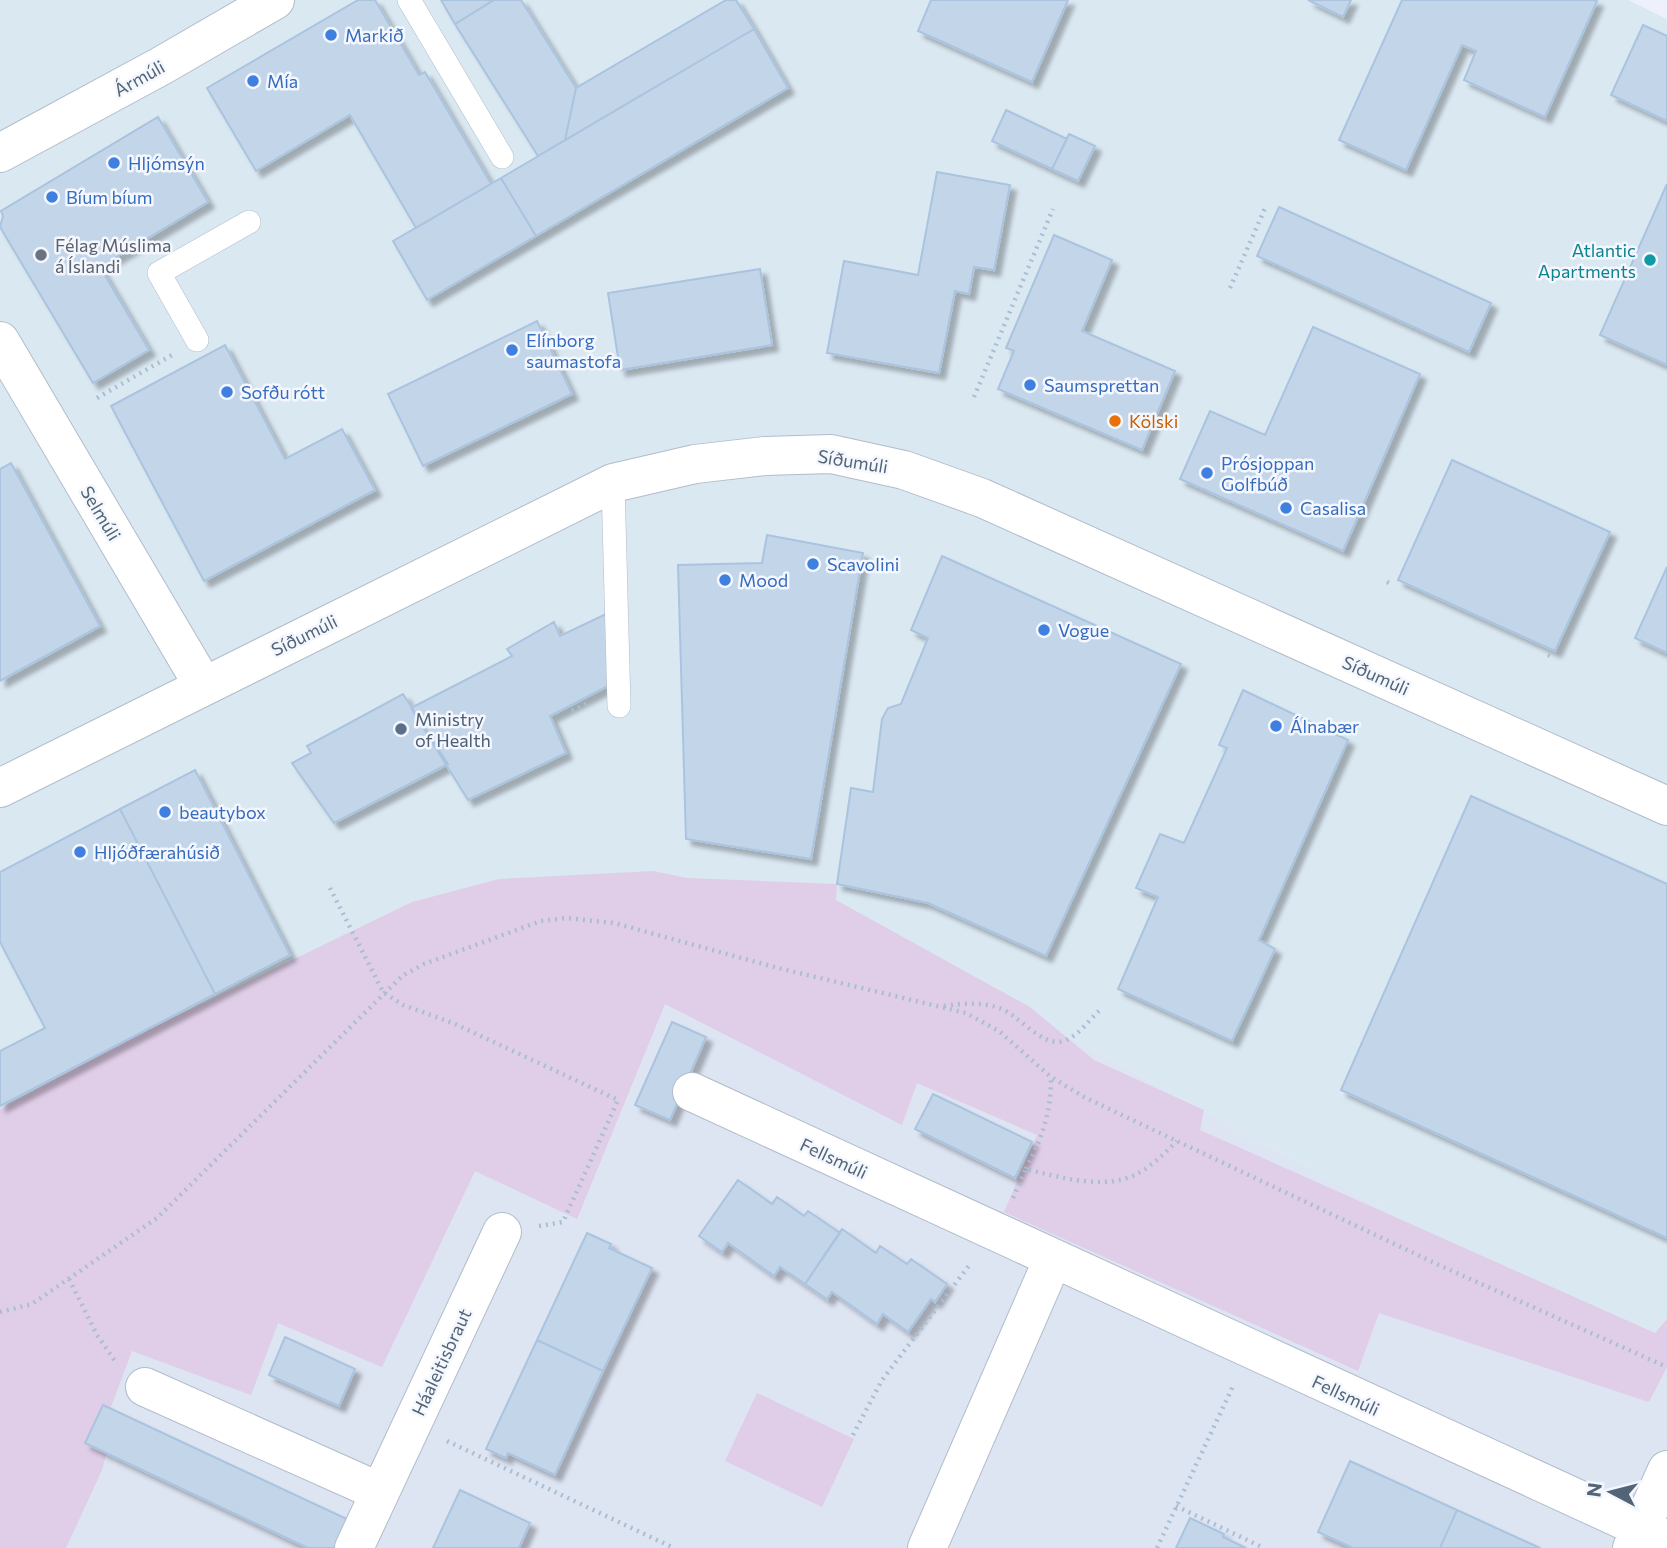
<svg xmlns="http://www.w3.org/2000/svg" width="1667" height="1548" viewBox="0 0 1667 1548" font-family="Commissioner,sans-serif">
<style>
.residential{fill:#dde4f2}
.commercial{fill:#dae8f2}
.green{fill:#e0cde8}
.building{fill:#c3d5e9;stroke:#aac4df;stroke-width:2;filter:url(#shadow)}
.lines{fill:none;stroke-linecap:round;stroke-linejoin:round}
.lane-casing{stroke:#b1bccb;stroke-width:24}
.street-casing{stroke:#b1bccb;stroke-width:40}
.path{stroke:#aabed3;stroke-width:4.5;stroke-dasharray:2 5;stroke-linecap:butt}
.lane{stroke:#fff;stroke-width:23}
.street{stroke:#fff;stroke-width:38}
.shop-dot{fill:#3f7fe0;stroke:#f4f7fe;stroke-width:2.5}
.worship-dot{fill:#6b7280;stroke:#f4f7fe;stroke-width:2.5}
.culture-dot{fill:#0f9aa8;stroke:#f4f7fe;stroke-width:2.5}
.food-dot{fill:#e8710a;stroke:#f4f7fe;stroke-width:2.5}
.service-dot{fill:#5c6f8a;stroke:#f4f7fe;stroke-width:2.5}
.labels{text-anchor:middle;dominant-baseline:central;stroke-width:5;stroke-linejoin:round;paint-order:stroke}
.shop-label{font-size:18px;fill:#366cbe;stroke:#f4f7fe;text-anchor:start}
.street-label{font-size:18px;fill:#526475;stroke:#f4f7fe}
.worship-label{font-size:18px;fill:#5b616d;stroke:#f4f7fe;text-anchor:start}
.culture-label{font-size:18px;fill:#0d838f;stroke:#f4f7fe;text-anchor:end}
.food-label{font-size:18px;fill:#c56008;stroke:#f4f7fe;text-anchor:start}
.service-label{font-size:18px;fill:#4e5e75;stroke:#f4f7fe;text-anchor:start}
</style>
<defs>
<filter id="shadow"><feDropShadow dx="6" dy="6" stdDeviation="2" flood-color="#0004"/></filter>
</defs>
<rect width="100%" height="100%" fill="#eef1fb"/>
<path class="residential" d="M834 908 1667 1365V1548H0V1143Z"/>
<path class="commercial" d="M0 0H1628L1667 19V1365L834 908 0 1143Z"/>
<path class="green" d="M653 871 687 878 837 884 836 900 1030 1007 1094 1060 1204 1110 1200 1130 1655 1333 1667 1319V1367L1649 1402 1379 1313 1358 1371 1004 1212 1037 1135 917 1083 902 1125 665 1004 577 1219 475 1171 382 1367 278 1323 251 1395 132 1351 97 1444 107 1451 102 1470 66 1548H0V1109L131 1038 412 902 499 879Z
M757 1393 854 1439 822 1507 725 1461Z"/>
<path class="building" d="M358 0H375L419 75 425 72 491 184 416 228 350 115 256 171 207 88Z
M441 0H494L455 24Z
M494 0H521L576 88 565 140 538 156 455 24Z
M726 0H736L754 29 565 140 576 88Z
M931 0H1068L1032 82 918 31Z
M1308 0H1351L1343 17Z
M1402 0H1594L1597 1 1545 117 1464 80 1476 51 1462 45 1406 170 1339 140Z
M1643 25 1667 36V121L1611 95Z
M754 29 788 88 536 236 501 178Z
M1006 110 1067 139 1052 169 992 141Z
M158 117 208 202 100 267 149 350 93 383 0 227 3 216 1 211Z
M1069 134 1095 146 1078 181 1052 169Z
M937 172 1010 185 994 270 974 267 969 294 955 291 939 373 827 353 844 261 918 275Z
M501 178 536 236 427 300 393 241Z
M1667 184V365L1600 335Z
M1279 207 1491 303 1469 352 1257 256Z
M1054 235 1112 260 1082 331 1175 371 1142 450 998 389 1014 351 1006 348Z
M760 269 772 345 620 370 608 293Z
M537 321 572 394 423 466 388 394Z
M1313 327 1420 374 1343 551 1180 479 1210 411 1265 435Z
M225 345 285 459 342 429 375 490 204 581 111 406Z
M1452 460 1610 532 1555 651 1398 580Z
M11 463 100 626 0 681V469Z
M767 535 863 553 811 859 686 839 678 565 762 563Z
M942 556 1181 664 1046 956 928 903 837 884 851 788 873 792 882 719 888 708 901 704 928 638 911 630Z
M1667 567V653L1635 638Z
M606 614 608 686 550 716 566 753 468 800 411 708 512 656 507 649 554 622 560 636Z
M1243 690 1348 740 1259 940 1275 949 1232 1041 1118 989 1158 897 1136 888 1160 834 1184 843 1227 748 1219 745Z
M403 694 448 764 334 823 292 763 311 753 307 746Z
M195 770 290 955 215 994 120 809Z
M1471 796 1667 884V1238L1341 1090Z
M120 809 215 994 0 1106V1051L45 1028 0 942V872Z
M672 1022 706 1037 670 1120 635 1105Z
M933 1094 1032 1142 1015 1178 915 1129Z
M738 1180 772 1204 777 1197 804 1216 808 1211 840 1233 805 1284 780 1267 774 1276 728 1243 722 1252 699 1236Z
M842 1229 876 1253 880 1246 907 1264 911 1259 947 1284 935 1302 931 1299 908 1332 883 1314 877 1324 832 1292 827 1299 805 1284Z
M587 1233 611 1244 609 1248 652 1268 603 1371 537 1340Z
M285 1337 355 1369 339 1406 269 1375Z
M537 1340 603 1371 555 1475 508 1453 506 1458 486 1449Z
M103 1405 351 1521 338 1548H308L85 1443Z
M1350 1461 1457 1510 1440 1548H1353L1318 1532Z
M460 1490 530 1523 519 1548H433Z
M1457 1510 1540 1548H1440Z
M1190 1518 1224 1534 1223 1537 1246 1548H1176Z"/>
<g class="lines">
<defs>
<path id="lane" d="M409 0 502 157
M197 340 159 273 249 222
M613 483 619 706"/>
<path id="street" d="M0 153 161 66 275 0
M0 341 203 685
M0 788 613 483 695 464 765 456 831 454 904 470 982 498 1667 806
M692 1092 1667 1540
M145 1387 380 1492
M354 1548 502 1232
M927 1548 1053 1259
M1632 1548 1667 1470"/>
</defs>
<use href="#lane" class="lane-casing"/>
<use href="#street" class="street-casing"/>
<path class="path" d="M1230 288 1266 206
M974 397 1053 209
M97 398 172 355
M1387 582 1393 585
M1548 655 1553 657
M572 711 588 703
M330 888 383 992 403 1005 453 1023 618 1100 563 1222 539 1226
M944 1006C963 1003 981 1002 999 1008 1020 1015 1043 1050 1066 1040 1079 1035 1089 1020 1099 1011
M1026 1169C1042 1138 1051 1113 1051 1078
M1013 1198 1026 1169C1064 1178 1113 1194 1148 1167 1159 1159 1168 1150 1177 1141
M69 1279 97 1335 117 1364
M0 1312 32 1304 157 1218 402 976 424 964 541 921 567 918 614 923 778 968 966 1013 999 1031 1051 1077 1084 1097 1441 1266 1667 1367
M853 1435 882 1380 971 1263
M447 1441 674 1548
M1176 1506 1264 1548
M1157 1548 1234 1384"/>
<use href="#lane" class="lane"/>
<use href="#street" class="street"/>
</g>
<g class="shop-dot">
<circle cx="331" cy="35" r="7"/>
<circle cx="253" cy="81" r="7"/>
<circle cx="114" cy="163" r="7"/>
<circle cx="52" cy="197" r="7"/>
<circle cx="512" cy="350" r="7"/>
<circle cx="1030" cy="385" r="7"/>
<circle cx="227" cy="392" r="7"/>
<circle cx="1207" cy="473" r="7"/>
<circle cx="1286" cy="508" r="7"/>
<circle cx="813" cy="564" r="7"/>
<circle cx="725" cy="580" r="7"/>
<circle cx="1044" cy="630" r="7"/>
<circle cx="1276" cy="726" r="7"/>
<circle cx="165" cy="812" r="7"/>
<circle cx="80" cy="852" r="7"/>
</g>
<circle class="worship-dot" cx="41" cy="255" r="7"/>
<circle class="culture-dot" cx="1650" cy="260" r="7"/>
<circle class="food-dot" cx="1115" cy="421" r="7"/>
<circle class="service-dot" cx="401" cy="729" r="7"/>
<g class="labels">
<g class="shop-label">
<text x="345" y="35">Markið</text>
<text x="267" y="81">Mía</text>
<text x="128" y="163">Hljómsýn</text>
<text x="66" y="197">Bíum bíum</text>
<text x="526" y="340">Elínborg<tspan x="526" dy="21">saumastofa</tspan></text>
<text x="1044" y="385">Saumsprettan</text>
<text x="241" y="392">Sofðu rótt</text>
<text x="1221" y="463">Prósjoppan<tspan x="1221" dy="21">Golfbúð</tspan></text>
<text x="1300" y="508">Casalisa</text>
<text x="827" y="564">Scavolini</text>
<text x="739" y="580">Mood</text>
<text x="1058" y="630">Vogue</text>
<text x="1290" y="726">Álnabær</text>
<text x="179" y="812">beautybox</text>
<text x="94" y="852">Hljóðfærahúsið</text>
</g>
<g class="street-label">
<text transform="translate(139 78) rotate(-29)">Ármúli</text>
<text transform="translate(853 461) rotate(9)">Síðumúli</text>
<text transform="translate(101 513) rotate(59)">Selmúli</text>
<text transform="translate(304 635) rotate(-26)">Síðumúli</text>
<text transform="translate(1376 675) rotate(24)">Síðumúli</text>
<text transform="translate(834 1158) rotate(25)">Fellsmúli</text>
<text transform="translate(441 1362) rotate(-65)">Háaleitisbraut</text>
<text transform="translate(1346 1395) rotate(25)">Fellsmúli</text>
</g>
<g class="worship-label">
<text x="55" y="245">Félag Múslima<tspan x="55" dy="21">á Íslandi</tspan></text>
</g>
<g class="culture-label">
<text x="1636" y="250">Atlantic<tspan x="1636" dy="21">Apartments</tspan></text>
</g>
<g class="food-label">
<text x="1129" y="421">Kölski</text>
</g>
<g class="service-label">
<text x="415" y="719">Ministry<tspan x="415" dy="21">of Health</tspan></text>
</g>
</g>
<g transform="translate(1611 1492) rotate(277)" stroke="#f4f7fe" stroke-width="5" paint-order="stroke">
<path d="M0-5L12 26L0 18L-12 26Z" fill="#526475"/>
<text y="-10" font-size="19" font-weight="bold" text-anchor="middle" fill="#526475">N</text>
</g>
</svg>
